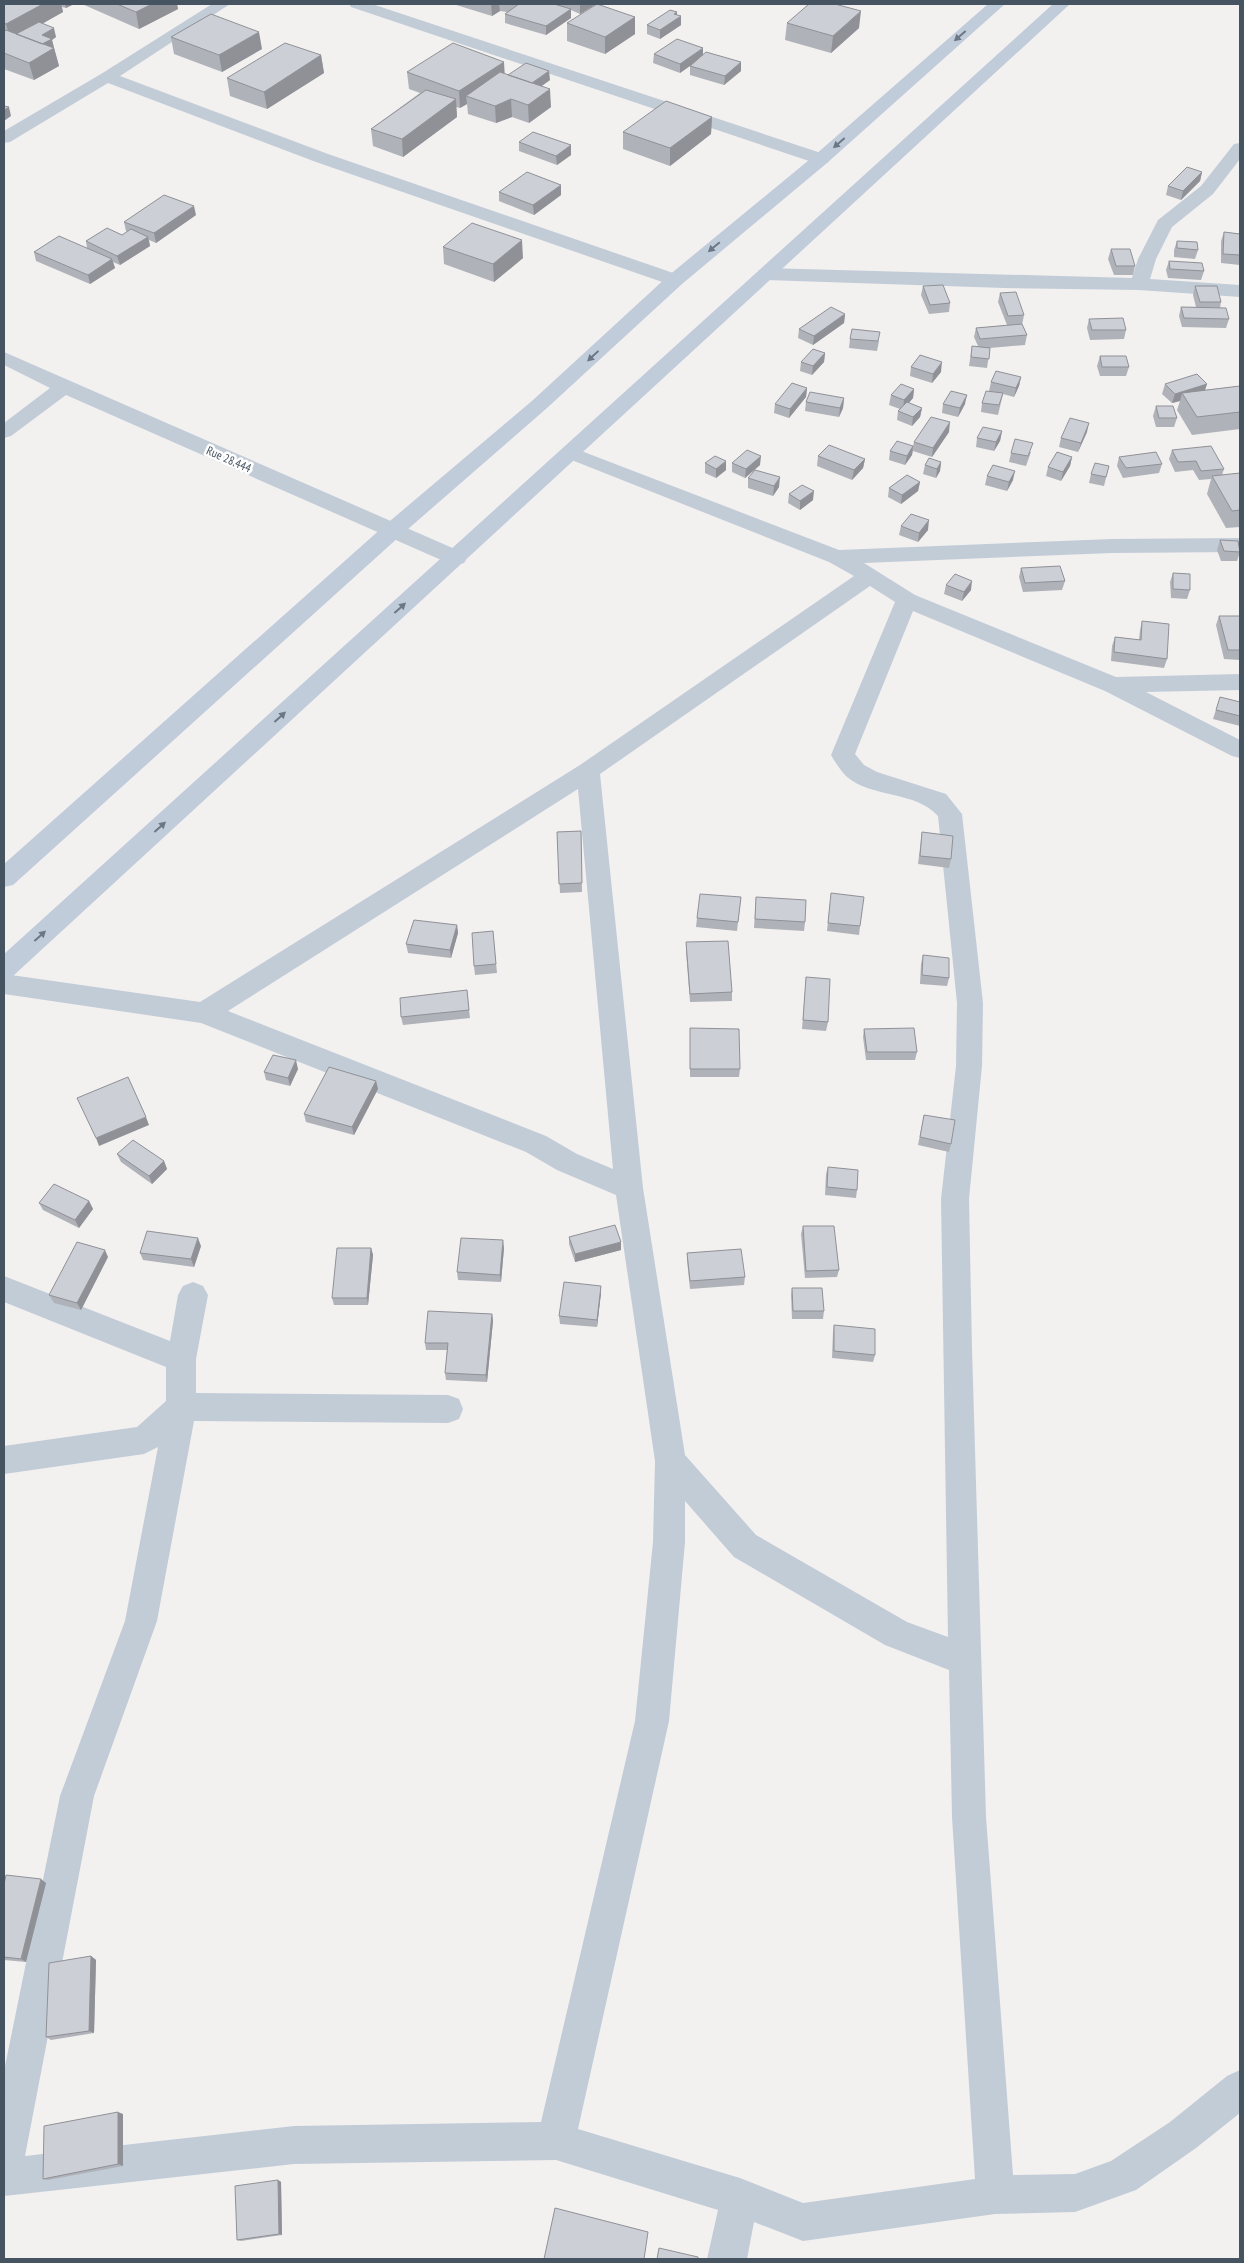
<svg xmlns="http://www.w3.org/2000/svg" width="1244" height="2263" viewBox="0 0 1244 2263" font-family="'PT Sans Narrow',sans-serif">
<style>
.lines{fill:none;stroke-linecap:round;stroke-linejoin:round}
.minor{fill:#c2ccd7;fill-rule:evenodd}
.secondary{fill:#c1ccdb;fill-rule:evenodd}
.wall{fill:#afb2b8}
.shaded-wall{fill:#8f9196}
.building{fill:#cccfd6;stroke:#8f9196}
.oneway{fill:#6b7785}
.labels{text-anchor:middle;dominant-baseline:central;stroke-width:5;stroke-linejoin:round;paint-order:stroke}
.far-street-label{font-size:12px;fill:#465360;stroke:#fff}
</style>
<rect width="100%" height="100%" fill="#f3f0f0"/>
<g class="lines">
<path class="minor" d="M212 4H230L120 76 328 154 682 276 684 280 682 284 675 286 668 284 316 162 108 83 10 142 4 143V131L101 74Z
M349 4H372L827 155 830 159 827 163H815L351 7Z
M1240 143V159L1213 194 1172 227 1156 259 1150 279 1240 285V297L1139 290 1004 288 766 280 759 278 757 274 759 270 766 268 1132 278 1138 259 1158 220 1201 186 1234 144Z
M4 352 464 553 467 558 464 563 456 565 448 563 66 395 11 436 4 438V423L50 388 4 365Z
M571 447 839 550 1112 539 1240 538V552L1112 553 864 563 915 595 1116 677 1240 674V690L1146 692 1240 740V758L1232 756 1105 691 913 611 855 754 864 765 877 772 946 794 962 814 983 1003 982 1066 969 1199 972 1349 986 1817 1013 2175 1075 2174 1111 2161 1170 2122 1227 2076 1240 2070V2113L1196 2148 1136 2190 1075 2212 995 2214 803 2241 754 2222 747 2259H707L718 2210 556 2160 294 2164 4 2196V2071L60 1796 125 1621 158 1447 144 1454 4 1474V1446L137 1427 166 1401V1367L4 1302V1276L170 1341 178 1295 183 1286 193 1282 203 1286 208 1295 196 1359V1393L448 1395 459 1399 463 1409 459 1419 448 1423 194 1421 157 1621 94 1796 25 2156 294 2126 541 2122 635 1721 653 1542 655 1461 616 1195 557 1170 526 1152 201 1023 4 994V974L200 1002 580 765 854 576 829 562 564 457 561 453 564 449ZM870 586 895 602 831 755C835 762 841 771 847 777 872 798 916 791 938 816L957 1003 956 1066 941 1199 948 1637 907 1622 756 1535 685 1455 643 1188 600 774ZM578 789 613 1169 577 1154 546 1136 228 1011ZM685 1501 734 1557 885 1645 949 1670 952 1817 975 2179 803 2203 740 2178 578 2129 669 1721 685 1542Z"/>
<path class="secondary" d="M988 4H1005L827 163 682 284 547 408 400 536 13 885 4 887V864L384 526 533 400 668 276 815 155Z
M1053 4H1070L13 976 4 979V954Z"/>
</g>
<path class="wall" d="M4 4H74L66 8 62 7 63 12 42 24 56 37 52 40 59 66 34 80 4 69Z
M82 4H177L178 9 139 29Z
M453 4H596L580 14 571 10V18L546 35 505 23V14L507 12 500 11 492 16Z
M677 12V15L681 25 660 39 647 34V25Z
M635 17V34L605 54 567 41V23Z
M787 23 859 28 831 53 785 40Z
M171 37 262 49 222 72 174 54Z
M654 54 703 55 741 71 724 85 690 75V66L692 64 680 73 653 63Z
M321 55 324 73 267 109 230 96 227 78Z
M407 72 505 74 508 75 550 80 541 86 551 107 529 123 512 117 496 123 468 114 467 104 460 108 456 107 457 117 403 157 373 146 371 129 420 93 409 89Z
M712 117 711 134 670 166 623 149V132Z
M519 142 571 155 557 165 519 151Z
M1202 172 1200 181 1181 200 1166 195 1168 186Z
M499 192 561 195 534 215 499 201Z
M196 215 156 243 149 240 150 246 120 265 113 262 115 268 90 284 36 261 34 252 87 248 86 241 122 235 127 232 126 231 124 222Z
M1224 232 1240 234V265L1221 263V241Z
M1177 241 1198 250 1195 259 1174 257V250Z
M443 247 523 258 494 282 444 264Z
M1111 249 1135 266 1133 275H1114L1108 259Z
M1169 261 1204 271 1201 280 1168 278 1166 270Z
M923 286 950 303 949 312 929 314 921 295Z
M1195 286 1221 302 1220 308 1229 319 1226 328 1182 327 1179 316 1181 307H1196L1193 295Z
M1000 293 1024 315 1022 325 1027 335 1025 345 990 348 987 368 969 366 972 346H978L974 337 976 328 1007 325 998 302Z
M845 314 844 323 813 345 798 338 799 329Z
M1089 319 1126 330 1124 339 1090 340 1087 328Z
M850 339 879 341 877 351 849 348Z
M825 353 824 362 812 375 800 371 801 362Z
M1100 356 1129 367 1126 376H1100L1097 366Z
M911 367 941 372 932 383 910 376Z
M1021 377 1019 386 1014 397 1003 394 998 415 981 412 982 403 989 391 991 382Z
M1165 384H1207L1205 390 1240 386V429L1192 435 1177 410 1180 401 1172 403 1162 394Z
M807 388 806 397 789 418 774 413 775 404Z
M914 389 913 398 909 403 922 408 920 417 912 426 897 420 898 411 900 409 889 405 891 395Z
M844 398 843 408 839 417 805 411 806 402Z
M943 404H965L958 417 942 413Z
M1156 406 1177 418 1174 427H1156L1153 416Z
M1002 431 1000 441 994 451 976 447 977 438Z
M949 432 932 457 913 451 912 455 905 465 889 460 890 451 913 446 914 442Z
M1087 432 1078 452 1059 447 1061 438Z
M1172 450 1224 469 1222 475 1240 473V527L1226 528 1207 494 1211 479 1199 480 1193 470 1175 472 1169 459Z
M1031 452 1026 466 1009 462 1011 453Z
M818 456 865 459 863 468 852 480 817 466Z
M1072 457 1070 466 1061 481 1046 476 1048 467Z
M1119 457 1162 464 1159 473 1123 478 1117 466Z
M941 462 940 471 936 478 923 474 925 465Z
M705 463 726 470 716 478 705 473Z
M732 463 760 465 745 478 732 472Z
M1109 466 1104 486 1089 483 1091 474Z
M987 476 1013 480 1007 491 985 485Z
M748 478 779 487 773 496 748 488Z
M920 482 918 491 901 504 888 497 889 488Z
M789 494 813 500 800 510 788 503Z
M901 526 928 530 918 542 899 535Z
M1220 540 1240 552 1237 561H1221L1217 550Z
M1021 568 1065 581 1062 590 1023 592 1019 577Z
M1173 573 1190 590 1187 599 1171 598 1170 582Z
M946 585 971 590 962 601 944 594Z
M1219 616H1240V660L1224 659 1216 625Z
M1142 621 1167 659 1164 668 1111 661 1112 646 1115 637 1139 640 1140 630Z
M1220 697 1240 702V726L1213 719Z
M581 831 582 892 560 893 557 832Z
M922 832 951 859 949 868 918 864Z
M741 897 737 931 696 927 697 918Z
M756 897 805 922 804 931 754 928Z
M830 902 860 926 859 935 827 931Z
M457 925 458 933 451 958 408 953 406 944Z
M493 931 497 973 475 975 474 966Z
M686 942 732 992V1001L690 1002 686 951Z
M923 955 949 978 947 986 920 984 921 964Z
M806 977 828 1022 826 1031 802 1029Z
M467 990 470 1018 403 1025 401 1017Z
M690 1028 740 1069 739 1077H690Z
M864 1029 917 1052 915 1060H866L863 1037Z
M298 1069 290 1086 266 1080 264 1072Z
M376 1081 378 1089 354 1135 306 1122 304 1114Z
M924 1115 951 1144 949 1152 918 1145Z
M117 1154 164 1161 167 1169 152 1184 121 1162Z
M828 1167 857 1190 856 1198 825 1195 826 1174Z
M89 1201 93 1209 79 1228 43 1210 39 1203Z
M803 1226 839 1270 837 1277 805 1278 801 1234Z
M569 1237 621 1250 575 1262 569 1244Z
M201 1246 194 1267 143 1260 140 1253Z
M371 1248 373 1255 368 1305H334L332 1298Z
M504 1248 501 1282 458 1280 457 1272Z
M687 1253 745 1277 744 1285 690 1289 687 1260Z
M108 1257 81 1310 54 1303 49 1295Z
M601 1286V1293L597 1327 560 1324 559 1316Z
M792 1288 824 1311 823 1319H792L791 1295Z
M492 1314 493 1321 487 1382 446 1380 445 1373 447 1350H426L425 1343Z
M834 1325 875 1355 873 1362 832 1358 833 1332Z
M46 1883 26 1962 4 1960V1884Z
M91 1956 96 1960 94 2033 51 2040 46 2037Z
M123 2114V2166L48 2180 43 2179Z
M278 2180 281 2182 282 2235 241 2241 237 2240Z"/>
<path class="shaded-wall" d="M43 4H61L63 12 11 41 6 24Z
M65 4H74L66 8Z
M152 4H177L178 9 139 29 136 12Z
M491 4H499L500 11 492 16Z
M582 4H596L580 14V5Z
M571 9V18L546 35V26Z
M861 11 859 28 831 53 833 36Z
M677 12V19L681 16V25L660 39V30L674 14Z
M635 17V34L605 54V37Z
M54 28 56 37 52 40 54 48 41 55 42 35Z
M259 32 262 49 222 72 219 55Z
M54 48 59 66 34 80 29 63Z
M703 48V57L680 73V64Z
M321 55 324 73 267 109 264 92Z
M504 62 505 79 466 96 467 104 460 108 459 91Z
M741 62V71L724 85 725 76Z
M549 71 550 80 528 96 527 87Z
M550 89 551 107 529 123 528 105Z
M456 99 457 117 403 157 402 139Z
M511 99 512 117 496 123 495 106Z
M9 107 11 116 4 121V110Z
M712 117 711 134 670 166V148Z
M571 145V155L557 165 556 156Z
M1202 172 1200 181 1181 200 1183 191Z
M561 185V195L534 215 533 205Z
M194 206 196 215 156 243 154 233Z
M148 237 150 246 120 265 117 256Z
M522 240 523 258 494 282 493 264Z
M112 259 115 268 90 284 88 275Z
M845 314 844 323 813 345 814 336Z
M825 353 824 362 812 375 813 366Z
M942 362 941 372 932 383 933 374Z
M1021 377 1019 386 1014 397 1016 388Z
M1207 384 1204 393H1182L1180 401 1172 403 1175 394Z
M807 388 806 397 789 418 790 409Z
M914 389 913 398 903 409 904 400Z
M967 395 965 404 958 417 960 408Z
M844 398 843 408 839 417 840 408Z
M922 408 920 417 912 426 913 417Z
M950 422 949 432 932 457 933 448Z
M1089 423 1087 432 1078 452 1081 443Z
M1002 431 1000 441 994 451 996 442Z
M913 446 912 455 905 465 907 456Z
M761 456 760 465 745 478 746 469Z
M1072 457 1070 466 1061 481 1063 472Z
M865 459 863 468 852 480 854 470Z
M726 461V470L716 478V469Z
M941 462 940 471 936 478 937 469Z
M1015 471 1013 480 1007 491 1009 482Z
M780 477 779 487 773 496 774 486Z
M920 482 918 491 901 504 902 495Z
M814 491 813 500 800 510V501Z
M929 520 928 530 918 542 919 533Z
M972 581 971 590 962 601 964 592Z
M457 925 458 933 451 958 450 950Z
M296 1060 298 1069 290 1086 288 1078Z
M376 1081 378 1089 354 1135 352 1127Z
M146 1117 149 1125 99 1146 96 1138Z
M164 1161 167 1169 152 1184 149 1176Z
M89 1201 93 1209 79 1228 75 1220Z
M198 1238 201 1246 194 1267 191 1259Z
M503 1240 504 1248 501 1282 500 1275Z
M621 1242V1250L575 1262V1254Z
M371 1248 373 1255 368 1305 367 1298Z
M105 1250 108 1257 81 1310 77 1303Z
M601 1286V1293L597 1327V1320Z
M492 1314 493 1321 487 1382 486 1375Z
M41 1879 46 1883 26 1962 21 1959Z
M91 1956 96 1960 94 2033 89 2031Z
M118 2112 123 2114V2166L118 2164Z
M278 2180 281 2182 282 2235 279 2234Z"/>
<path class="building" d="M4 4H43L6 24 4 23Z
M117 4H152L136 12Z
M519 4H554L571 9 546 26 505 14Z
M597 4 635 17 605 37 567 23Z
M809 4H835L861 11 833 36 787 23Z
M670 10 677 12 674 14 681 16 660 30 647 25Z
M211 14 259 32 219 55 171 37Z
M39 22 54 28 42 35 52 39 42 44 16 34Z
M6 30 54 48 29 63 4 53V32Z
M677 39 703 48 680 64 654 54Z
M285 43 321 55 264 92 227 78Z
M453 43 504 62 459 91 407 72Z
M706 52 741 62 725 76 690 66Z
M526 63 549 71 532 83 508 75Z
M500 72 550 89 528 105 511 99 495 106 466 96Z
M426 90 456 99 402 139 371 129Z
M666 101 712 117 670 148 623 132Z
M4 106 9 107 4 110Z
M533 132 571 145 556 156 519 142Z
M1187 167 1202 172 1183 191 1168 186Z
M527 172 561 185 533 205 499 192Z
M164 195 194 206 154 233 124 222Z
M472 223 522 240 493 264 443 247Z
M107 228 122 235 131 229 148 237 117 256 86 241Z
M1224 232 1240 234V255L1223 254Z
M59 236 112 259 88 275 34 252Z
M1177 241 1197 242 1198 250 1177 248Z
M1111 249H1130L1135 266H1116Z
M1169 261 1202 263 1204 271 1170 269Z
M943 285 950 303 930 305 923 286Z
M1195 286H1217L1221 302H1200Z
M1016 292 1024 315 1008 316 1000 293Z
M831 307 845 314 814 336 799 329Z
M1181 307 1226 308 1229 319 1184 318Z
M1123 318 1126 330H1092L1089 319Z
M1022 324 1027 335 980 339 976 328Z
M852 329 880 332 878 341 850 339Z
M972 346 990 348 989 359 971 357Z
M813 349 825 353 813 366 801 362Z
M920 355 942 362 933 374 911 367Z
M1100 356H1126L1129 367H1102Z
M996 371 1021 377 1016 388 991 382Z
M1197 374 1207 384 1175 394 1165 384Z
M792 383 807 388 790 409 775 404Z
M901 384 914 389 904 400 891 395Z
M1240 386V412L1197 417 1182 393Z
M951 391 967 395 960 408 943 404Z
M986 391 1003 393 999 405 982 403Z
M810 392 844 398 840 408 806 402Z
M907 402 922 408 913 417 898 411Z
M1156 406H1173L1177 418H1159Z
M931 417 950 422 933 448 914 442Z
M1070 418 1089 423 1081 443 1061 438Z
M983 427 1002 431 996 442 977 438Z
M1015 439 1033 443 1028 456 1011 453Z
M897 441 913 446 907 456 890 451Z
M829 445 865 459 854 470 818 456Z
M1211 446 1224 469 1201 471 1196 461 1178 462 1172 450Z
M747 450 761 456 746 469 732 463Z
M1057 452 1072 457 1063 472 1048 467Z
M1156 452 1162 464 1126 468 1119 457Z
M715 456 726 461 716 469 705 463Z
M929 458 941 462 937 469 925 465Z
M1095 463 1109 466 1106 477 1091 474Z
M993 465 1015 471 1009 482 987 476Z
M755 470 780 477 774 486 748 478Z
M1240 473V510L1232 511 1212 476Z
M907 475 920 482 902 495 889 488Z
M802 485 814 491 800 501 789 494Z
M911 514 929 520 919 533 901 526Z
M1220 540 1238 541 1240 552 1224 551Z
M1060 566 1065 581 1025 583 1021 568Z
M1173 573 1190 574V590L1173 589Z
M955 574 972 581 964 592 946 585Z
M1219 616H1240V650H1228Z
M1142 621 1169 624 1167 659 1114 652 1115 637 1141 640Z
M1220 697 1240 702V716L1216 710Z
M581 831 582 883 559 884 557 832Z
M922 832 953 836 951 859 920 856Z
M831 893 864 897 860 926 828 923Z
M700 894 741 897 738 922 697 918Z
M756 897 806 900 805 922 755 919Z
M414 920 457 925 450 950 406 944Z
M493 931 496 964 474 966 472 933Z
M728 941 732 992 690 994 686 942Z
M923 955 949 958V978L922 975Z
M806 977 830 979 828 1022 803 1020Z
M467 990 469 1010 401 1017 400 998Z
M690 1028 739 1029 740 1069H690Z
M914 1028 917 1052H867L864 1029Z
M273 1055 296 1060 288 1078 264 1072Z
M329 1067 376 1081 352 1127 304 1114Z
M128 1077 146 1117 96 1138 77 1098Z
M924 1115 955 1120 951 1144 920 1137Z
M133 1140 164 1161 149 1176 117 1154Z
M828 1167 858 1170 857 1190 827 1187Z
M54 1184 89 1201 75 1220 39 1203Z
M615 1225 621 1242 575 1254 569 1237Z
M803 1226H834L839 1270 806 1271Z
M147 1231 198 1238 191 1259 140 1253Z
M461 1238 503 1240 500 1275 457 1272Z
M77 1242 105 1250 77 1303 49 1295Z
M337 1248H371L367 1298H332Z
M741 1249 745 1277 690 1281 687 1253Z
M564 1282 601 1286 597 1320 559 1316Z
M792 1288H822L824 1311H793Z
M428 1311 492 1314 486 1375 445 1373 448 1343H425Z
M834 1325 875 1329V1355L834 1351Z
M6 1875 41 1879 21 1959 4 1957V1884Z
M91 1956 89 2031 46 2037 49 1963Z
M118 2112V2164L43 2179 44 2126Z
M278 2180 279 2234 237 2240 235 2186Z
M555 2208 648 2232 644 2259H544Z
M659 2248 698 2257V2259H657Z"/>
<defs><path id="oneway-solid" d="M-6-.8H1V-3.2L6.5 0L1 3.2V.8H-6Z" transform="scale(1.25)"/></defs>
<g class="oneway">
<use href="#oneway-solid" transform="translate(960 36) rotate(139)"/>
<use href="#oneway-solid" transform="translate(839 143) rotate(139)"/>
<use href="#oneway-solid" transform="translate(714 247) rotate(140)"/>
<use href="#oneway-solid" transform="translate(593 356) rotate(137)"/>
<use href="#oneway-solid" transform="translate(400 608) rotate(-42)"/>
<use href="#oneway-solid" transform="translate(280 717) rotate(-42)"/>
<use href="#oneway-solid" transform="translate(160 827) rotate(-42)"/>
<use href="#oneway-solid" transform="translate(40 936) rotate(-42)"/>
</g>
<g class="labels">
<g class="far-street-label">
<text transform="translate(229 459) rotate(24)">Rue 28.444</text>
</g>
</g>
<rect width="1244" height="2263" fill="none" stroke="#465360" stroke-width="10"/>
</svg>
